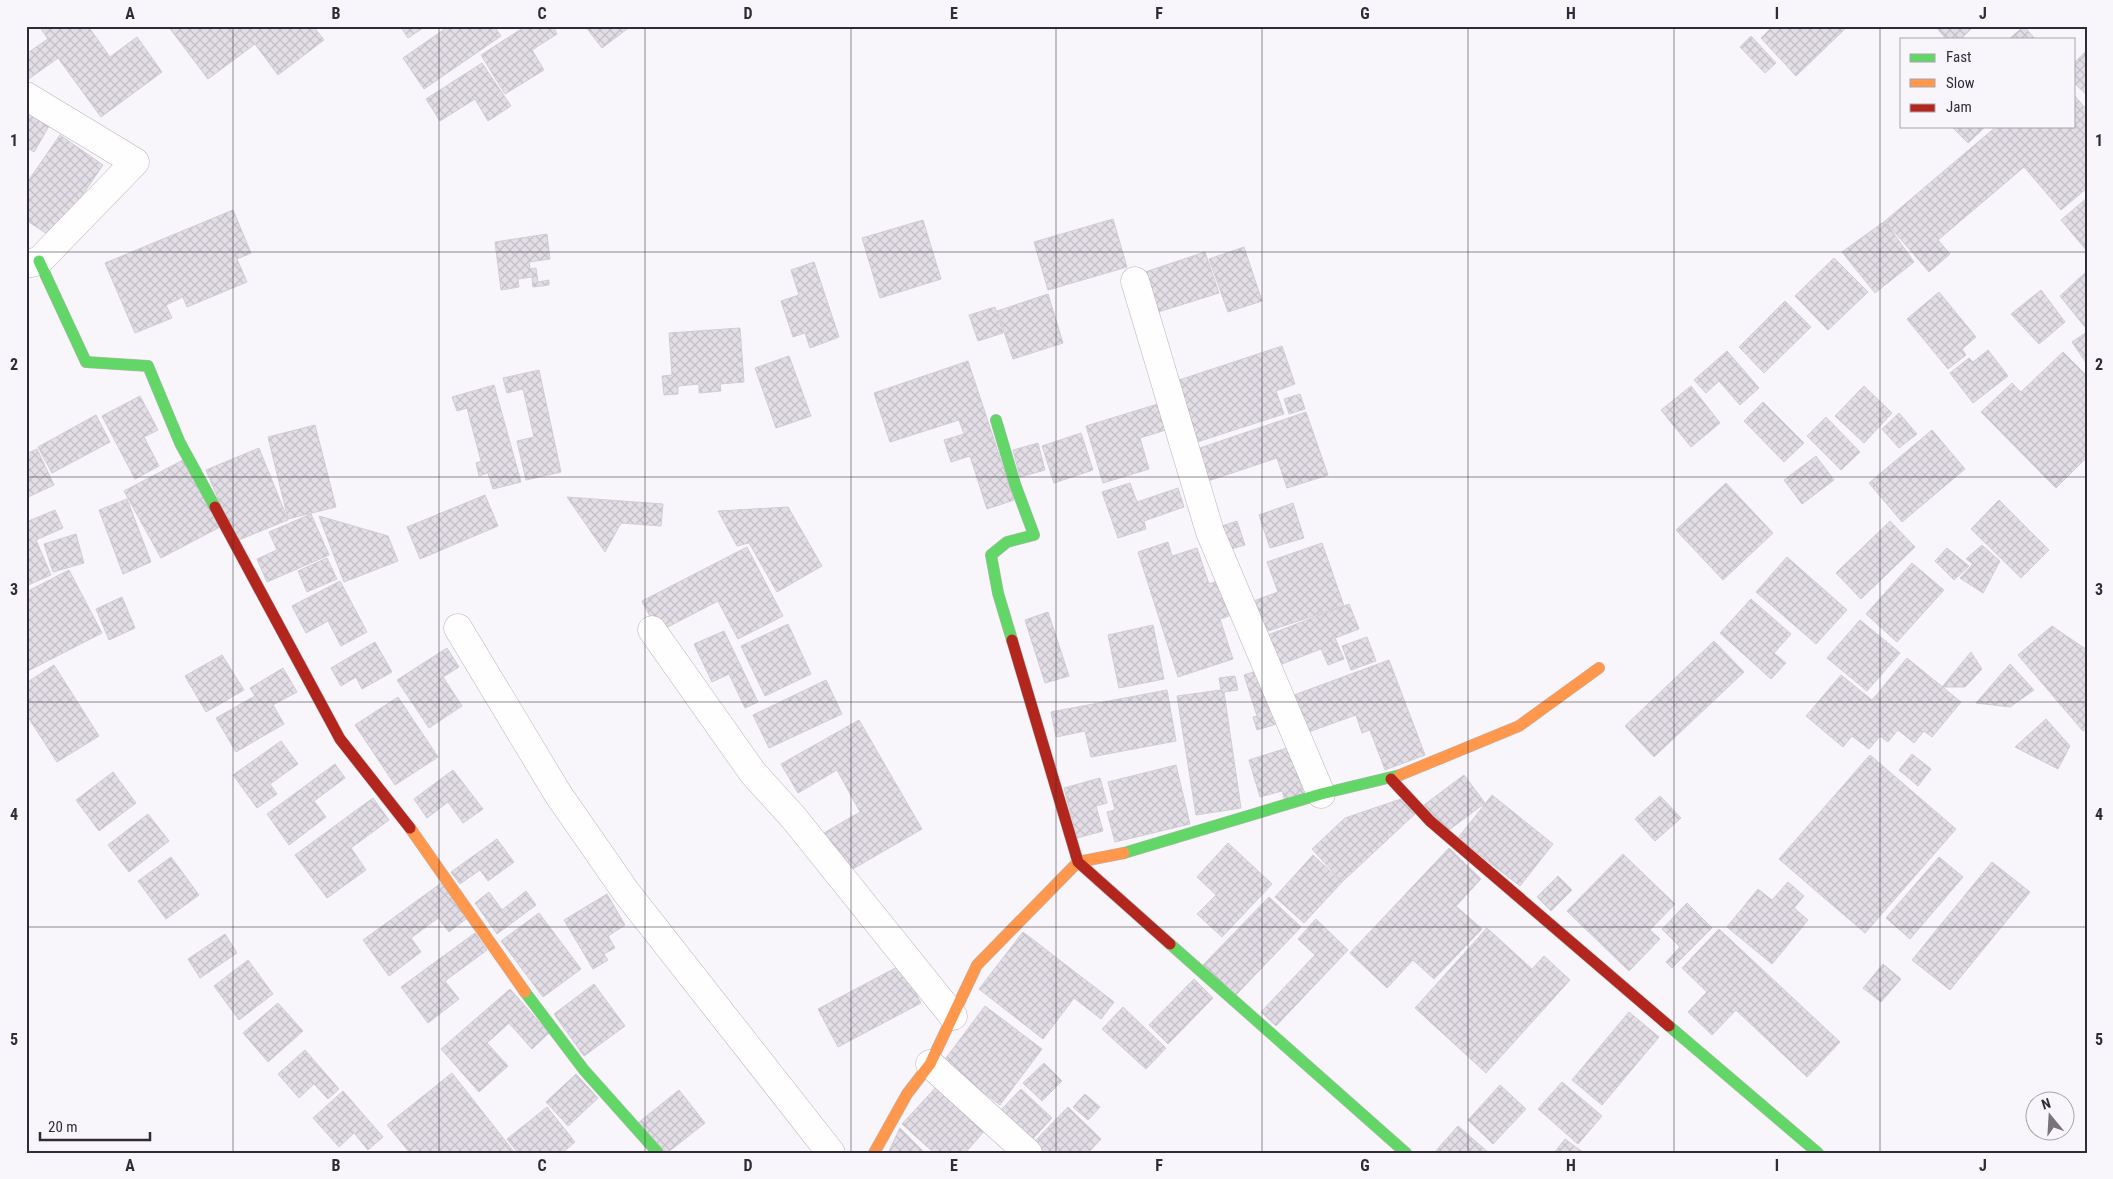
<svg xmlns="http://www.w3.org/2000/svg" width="2113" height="1179" viewBox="0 0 2113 1179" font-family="'Roboto Condensed',sans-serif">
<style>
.building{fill:url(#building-cross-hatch);stroke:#d1cdd5}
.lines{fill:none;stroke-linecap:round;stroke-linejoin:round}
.street-casing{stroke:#b8b4bb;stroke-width:29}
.fast-casing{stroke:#b8b4bb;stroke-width:12}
.slow-casing{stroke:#b8b4bb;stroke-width:12}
.jam-casing{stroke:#b8b4bb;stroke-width:12}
.street{stroke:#fefefe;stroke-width:28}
.fast{stroke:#63d668;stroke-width:11}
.slow{stroke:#ff974d;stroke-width:11}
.jam{stroke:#b3261e;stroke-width:11}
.grid{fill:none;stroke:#312b37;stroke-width:1;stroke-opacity:0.55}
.neatline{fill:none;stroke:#312b37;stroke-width:2}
.grid-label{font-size:16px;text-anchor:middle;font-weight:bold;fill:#312b37}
</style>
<defs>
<pattern id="building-cross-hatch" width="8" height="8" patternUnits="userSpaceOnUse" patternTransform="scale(1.25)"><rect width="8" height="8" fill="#e3dee6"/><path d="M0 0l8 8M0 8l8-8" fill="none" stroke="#c3bfc6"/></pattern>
</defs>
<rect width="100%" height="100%" fill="#f8f6fa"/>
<path class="building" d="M39 26H88L110 57 137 37 162 72 101 117 58 58 26 81V54L48 39Z
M168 26H313L324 40 278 75 255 44 208 79Z
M400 26H426L408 38Z
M449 26H494L501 36 424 89 403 58Z
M526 26H553L557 34 532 50 544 70 505 94 481 55Z
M585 26H631L602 48Z
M1773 26H1848L1796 76 1761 38Z
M1935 26H1974L1961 39H1946Z
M2024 26 2035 39H2009Z
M1751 36 1776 63 1765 73 1740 47Z
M2087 50V95L2074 83V63Z
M482 63 511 106 488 121 475 99 440 121 426 99Z
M2074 95 2087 110V188L2061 210 2024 167 1938 240 1950 254 1929 272 1885 221 1997 126H2074Z
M26 106 52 121 34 152 26 147Z
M1951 126H1983L1984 128 1968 143Z
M60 135 103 165 53 238 26 220V184Z
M2087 198V251L2061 220Z
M233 210 251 253 237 259 247 282 187 307 183 297 166 305 172 318 135 333 105 263Z
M1113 219 1127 267 1048 290 1034 242Z
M923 220 941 279 880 298 862 238Z
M1885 221 1914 262 1875 293 1842 252Z
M547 234 550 259 529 262 530 269 536 268 538 282 549 280V285L533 287 532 277 518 279 519 287 501 290 495 242Z
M1244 247 1262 301 1228 312 1209 259Z
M1205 252 1219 293 1155 313 1142 273Z
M1834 258 1868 292 1828 330 1795 296Z
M814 262 839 337 810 348 805 333 793 337 781 301 799 295 791 270Z
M2087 271V326L2085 327 2060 296Z
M2041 290 2065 322 2039 344 2011 314Z
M1939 292 1976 337 1962 349 1966 355 1948 369 1907 319Z
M1048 294 1063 343 1013 359 997 311Z
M1785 301 1811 327 1764 373 1739 347Z
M995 307 1003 333 978 341 969 315Z
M740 328 744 382 720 384 721 391 699 393V384L678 386V394L664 395 662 376 672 375 669 333Z
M2087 332V364L2072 342Z
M1282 346 1295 384 1276 391 1284 414 1194 443 1173 382Z
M1988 350 2008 376 1973 403 1950 373 1969 358 1973 362Z
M1727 351 1759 388 1740 405 1719 381 1706 393 1694 380Z
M2063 352 2087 376V457L2056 488 1981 412 2012 383 2021 392Z
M789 356 811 416 776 428 755 368Z
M968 361 1014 500 987 509 970 456 951 462 944 440 964 434 959 420 890 442 874 393Z
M539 370 561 472 526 480 517 441 534 437 523 389 507 393 503 378Z
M494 385 521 482 493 489 488 473 479 476 476 463 481 461 467 408 457 411 452 397Z
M1691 386 1720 423 1691 447 1661 410Z
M1864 386 1892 413 1864 443 1835 416Z
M1300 394 1305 409 1289 414 1284 399Z
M140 396 158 430 144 437 159 466 135 479 102 416Z
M1763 402 1804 443 1784 462 1744 421Z
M1158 404 1166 430 1140 438 1149 469 1103 483 1086 426Z
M1306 412 1328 475 1287 488 1277 458 1205 482 1194 450Z
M1899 413 1917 434 1899 448 1882 429Z
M96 415 110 442 52 473 38 447Z
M1826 417 1860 452 1841 470 1807 436Z
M315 425 336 507 288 519 268 437Z
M1932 430 1965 469 1902 522 1869 483Z
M1081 433 1093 470 1054 483 1042 446Z
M1038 443 1045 470 1020 477 1013 450Z
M259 448 288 520 236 541 206 470Z
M37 449 54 485 26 498V454Z
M1816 456 1834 480 1802 504 1784 480Z
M183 460 220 527 161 558 124 491Z
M1130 483 1137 502 1178 488 1184 507 1144 521 1146 529 1118 538 1102 492Z
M1726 483 1773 533 1723 580 1676 530Z
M485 495 498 526 420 559 407 527Z
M567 497 663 504 661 526 621 523 605 552Z
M127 499 151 562 123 574 99 510Z
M1999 500 2049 550 2021 578 1971 529Z
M1293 503 1304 538 1270 548 1259 515Z
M788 507 822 566 777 592 749 543 737 546 718 511Z
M55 510 63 528 36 540 51 575 26 586V522Z
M311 514 329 555 267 582 257 559 277 550 269 532Z
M319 516 388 536 398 561 344 582Z
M1237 521 1245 545 1221 552 1213 529Z
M1890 521 1915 547 1861 599 1836 573Z
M76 534 84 563 53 572 44 544Z
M1168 542 1172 556 1197 548 1209 584 1217 581 1229 616 1220 619 1233 659 1178 677 1138 552Z
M1322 543 1344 606 1259 634 1248 603 1278 592 1267 562Z
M1982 545 2000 561 1983 593 1960 578 1973 564 1966 559Z
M747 547 783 616 738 639 718 601 658 632 642 601Z
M1947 548 1969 566 1954 580 1935 561Z
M1787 557 1847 610 1816 644 1756 592Z
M327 558 337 579 307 592 298 571Z
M1912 563 1944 590 1897 642 1866 614Z
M69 570 102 633 26 672V592Z
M340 581 367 632 341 646 328 621 306 633 292 606Z
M122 597 135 628 109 640 96 609Z
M1751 599 1791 634 1774 653 1786 663 1771 679 1720 633Z
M1349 604 1359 629 1335 638 1344 659 1328 665 1321 649 1269 669 1257 639Z
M1048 612 1069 676 1045 683 1025 620Z
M1860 620 1900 653 1867 691 1827 658Z
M788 624 811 674 765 696 741 646Z
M1153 625 1164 679 1119 688 1108 635Z
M2052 626 2087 650V728L2083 731 2018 655Z
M724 631 758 702 745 708 729 674 712 682 694 644Z
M1367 637 1376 661 1351 670 1342 646Z
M1714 641 1744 672 1654 757 1625 726Z
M375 642 392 672 362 689 356 677 341 686 331 668Z
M447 648 459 667 443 677 462 706 429 728 397 680Z
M1971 652 1982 669 1965 687H1942Z
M222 655 244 690 206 712 185 676Z
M1907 658 1961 702 1932 737 1924 731 1914 743 1898 730 1888 742 1880 736 1869 749 1852 736 1843 747 1806 716 1841 675 1872 700Z
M1389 660 1425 755 1385 770 1370 730 1362 733 1356 715 1300 735 1286 698Z
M2010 664 2034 690 2010 707 1976 703Z
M54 665 99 736 57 762 26 714V683Z
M283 668 297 692 273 705 284 724 236 752 216 718 255 696 250 688Z
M1266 668 1283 722 1257 730 1253 717 1257 716 1244 675Z
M1235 676 1238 690 1224 692 1241 808 1196 815 1177 696 1221 690 1219 678Z
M826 680 842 714 769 748 753 715Z
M1167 690 1176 741 1091 757 1085 731 1056 737 1051 712Z
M398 697 438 757 395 785 355 725Z
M2046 719 2070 746 2058 769 2015 747Z
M859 720 922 829 844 874 822 834 860 812 837 770 798 793 781 764Z
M281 741 298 764 270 784 277 794 257 808 233 775Z
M1290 747 1305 798 1286 804 1282 791 1260 797 1249 760Z
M1912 754 1931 769 1918 786 1899 770Z
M1870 755 1956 829 1865 933 1779 859Z
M335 764 345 778 314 801 326 817 289 845 267 814Z
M1176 765 1190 824 1115 842 1107 812 1115 810 1108 782Z
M453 770 483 809 463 823 448 802 427 818 414 799Z
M113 772 136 803 99 831 76 800Z
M1464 775 1485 803 1445 833 1424 805Z
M1100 778 1107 803 1096 806 1103 831 1077 838 1064 788Z
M1492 795 1553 844 1520 886 1458 838Z
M1660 796 1681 818 1655 841 1635 819Z
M373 798 389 820 351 848 366 870 327 898 295 855Z
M1404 798 1417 812 1342 882 1312 849 1345 818Z
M148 814 169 841 129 872 108 845Z
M497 839 514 862 488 881 480 870 460 884 451 872Z
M1228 843 1272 884 1222 937 1197 914 1216 895 1197 877Z
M1449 848 1481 879 1456 906 1482 929 1434 979 1413 960 1387 988 1350 953Z
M1623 854 1675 904 1650 930 1660 939 1629 971 1567 911Z
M1313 855 1342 882 1304 923 1275 897Z
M171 857 199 895 166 919 138 881Z
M1939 857 1963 877 1910 939 1886 918Z
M1992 862 2030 892 1950 990 1912 960Z
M1558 876 1572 890 1551 911 1537 897Z
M444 881 470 916 449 932 438 918 411 938 421 952 389 976 363 940Z
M1788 882 1804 896 1794 908 1808 920 1772 964 1727 927 1758 889 1772 900Z
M526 891 536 905 497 934 475 903 489 892 502 910Z
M607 894 625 925 608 936 615 948 604 954 608 960 593 969 564 920Z
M1269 897 1301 927 1235 996 1203 965Z
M1687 903 1712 928 1672 968 1666 962 1680 947 1662 929Z
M539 913 581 969 543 997 501 941Z
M1316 919 1348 950 1276 1026 1261 1012 1315 955 1298 939Z
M1487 928 1532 969 1544 956 1570 980 1486 1073 1415 1008Z
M1719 929 1840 1042 1807 1077 1736 1010 1712 1035 1688 1012 1707 992 1682 968Z
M1023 932 1114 1002 1101 1019 1074 998 1043 1039 979 989Z
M475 933 487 950 445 981 459 999 428 1023 401 987Z
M225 934 237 953 200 978 188 959Z
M248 960 273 994 239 1020 214 986Z
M1883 964 1901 979 1881 1002 1863 988Z
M901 965 921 1003 838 1047 818 1009Z
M1194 979 1213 998 1168 1044 1149 1025Z
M594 984 625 1026 584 1056 554 1014Z
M510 989 549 1033 532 1049 509 1023 487 1043 508 1066 479 1092 441 1049Z
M278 1003 303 1031 268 1062 243 1033Z
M985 1006 1042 1049 1000 1105 943 1062Z
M1123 1007 1166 1048 1146 1069 1102 1029Z
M1629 1012 1659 1037 1602 1105 1572 1080Z
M305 1050 339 1089 328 1099 314 1084 299 1098 278 1074Z
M1044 1063 1062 1081 1042 1101 1023 1083Z
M452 1073 515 1153H410L387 1125Z
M576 1074 598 1098 568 1126 546 1102Z
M1562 1082 1602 1116 1578 1144 1538 1109Z
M939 1084 987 1128 965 1153H934L902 1124Z
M1500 1085 1526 1109 1493 1144 1468 1120Z
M1021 1089 1052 1118 1030 1142 998 1113Z
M679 1090 705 1123 667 1153 638 1123Z
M343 1091 383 1137 368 1150 354 1133 339 1147 313 1118Z
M1085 1094 1100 1107 1088 1120 1073 1107Z
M547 1107 575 1142 562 1153H518L507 1139Z
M1068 1107 1101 1139 1088 1153H1041L1032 1144Z
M1458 1126 1489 1153H1434Z
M900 1128 925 1153H888Z
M1565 1139 1584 1153H1554Z"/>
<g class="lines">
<defs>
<path id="street" d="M26 96 135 162 39 261 26 264
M1135 281 1210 532 1321 794
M458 628 558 794 626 892 831 1153
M652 630 753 773 793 817 953 1016
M930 1064 1028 1153"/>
<path id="fast" d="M39 261 86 362 148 366 180 443 215 507
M996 420 1015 484 1034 535 1007 542 991 555 998 593 1012 640
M1124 853 1321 794 1400 775
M1170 944 1406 1153
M525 992 584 1070 658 1153
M1669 1026 1818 1153"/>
<path id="slow" d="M1400 775 1519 726 1599 668
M410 828 525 992
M874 1153 907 1094 930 1064 977 965 1078 862 1124 853"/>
<path id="jam" d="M215 507 340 739 410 828
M1012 640 1078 862 1170 944
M1391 779 1430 821 1669 1026"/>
</defs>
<use href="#street" class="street-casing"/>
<use href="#fast" class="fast-casing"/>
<use href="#slow" class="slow-casing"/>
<use href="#jam" class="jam-casing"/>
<use href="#street" class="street"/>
<use href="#fast" class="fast"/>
<use href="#slow" class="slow"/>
<use href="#jam" class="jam"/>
</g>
<path class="grid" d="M233 26V1153M439 26V1153M645 26V1153M851 26V1153M1056 26V1153M1262 26V1153M1468 26V1153M1674 26V1153M1880 26V1153M26 252H2087M26 477H2087M26 702H2087M26 927H2087"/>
<rect width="2113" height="1179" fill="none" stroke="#f8f5fb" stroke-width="55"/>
<rect x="1900" y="38" width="175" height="90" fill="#f8f5fb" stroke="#a8a4ad"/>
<rect x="1910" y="54" width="25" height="8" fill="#63d668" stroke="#a8a4ad"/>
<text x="1946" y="62" font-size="15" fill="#312b37">Fast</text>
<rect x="1910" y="79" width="25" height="8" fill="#ff974d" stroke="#a8a4ad"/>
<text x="1946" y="88" font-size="15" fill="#312b37">Slow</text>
<rect x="1910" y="104" width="25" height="8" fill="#b3261e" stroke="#a8a4ad"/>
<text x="1946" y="112" font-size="15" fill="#312b37">Jam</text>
<g transform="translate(2050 1116) rotate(342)"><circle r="24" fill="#f8f5fb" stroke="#a8a4ad"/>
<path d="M0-4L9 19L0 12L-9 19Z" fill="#77727b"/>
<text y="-8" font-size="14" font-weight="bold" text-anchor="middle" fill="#312b37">N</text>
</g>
<path d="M40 1132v8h110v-8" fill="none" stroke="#312b37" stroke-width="2.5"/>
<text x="48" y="1132" font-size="15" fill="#312b37" stroke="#f8f5fb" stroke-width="4" paint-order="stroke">20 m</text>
<rect x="28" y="28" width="2058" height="1124" class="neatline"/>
<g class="grid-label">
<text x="130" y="19">A</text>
<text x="336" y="19">B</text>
<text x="542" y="19">C</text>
<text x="748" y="19">D</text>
<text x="954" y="19">E</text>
<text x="1159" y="19">F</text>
<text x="1365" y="19">G</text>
<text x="1571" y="19">H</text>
<text x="1777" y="19">I</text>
<text x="1983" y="19">J</text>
<text x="14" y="146">1</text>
<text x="2099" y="146">1</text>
<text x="14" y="370">2</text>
<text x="2099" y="370">2</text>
<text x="14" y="595">3</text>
<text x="2099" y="595">3</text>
<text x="14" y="820">4</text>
<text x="2099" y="820">4</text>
<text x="14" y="1045">5</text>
<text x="2099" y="1045">5</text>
<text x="130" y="1171">A</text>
<text x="336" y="1171">B</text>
<text x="542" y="1171">C</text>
<text x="748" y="1171">D</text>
<text x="954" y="1171">E</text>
<text x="1159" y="1171">F</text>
<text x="1365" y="1171">G</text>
<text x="1571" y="1171">H</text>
<text x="1777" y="1171">I</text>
<text x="1983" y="1171">J</text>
</g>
</svg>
